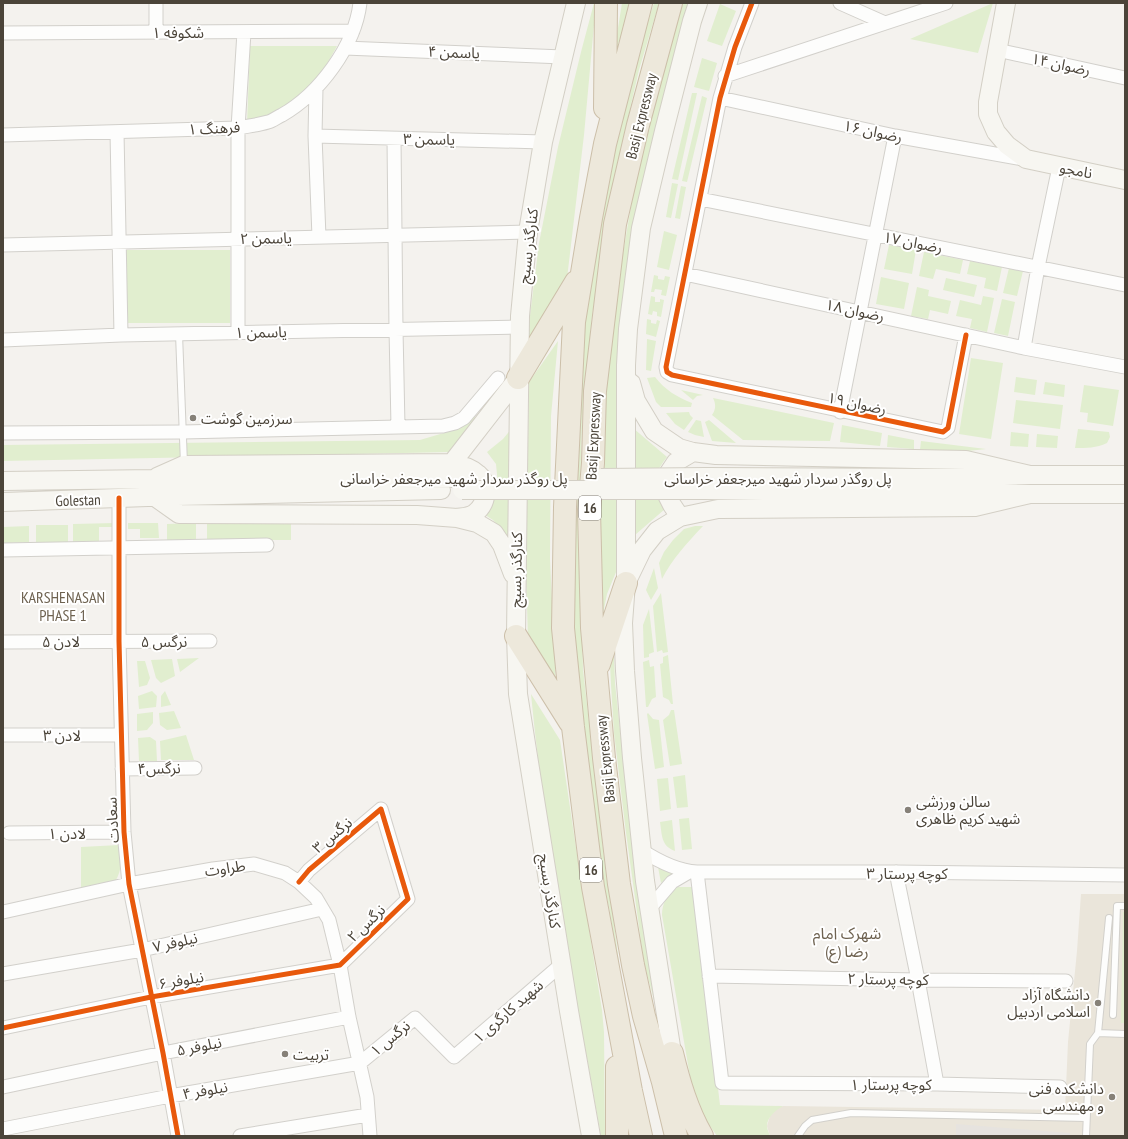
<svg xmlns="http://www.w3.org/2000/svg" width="1128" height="1139" viewBox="0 0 1128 1139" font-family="'PT Sans Narrow','Noto Sans Arabic',sans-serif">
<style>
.education{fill:#eae5da}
.green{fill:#e1eecf}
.parking{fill:#e6e3df}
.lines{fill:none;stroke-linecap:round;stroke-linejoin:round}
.lane-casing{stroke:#d2d0cb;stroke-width:8}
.street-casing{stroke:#d2d0cb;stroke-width:15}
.secondary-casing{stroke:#d3cfc5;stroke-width:20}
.highway-casing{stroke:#ccbfa9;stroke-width:24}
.lane{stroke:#fdfdfc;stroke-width:6}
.street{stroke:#fdfdfc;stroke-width:13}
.secondary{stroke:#f7f6f1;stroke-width:18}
.highway{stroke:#ede8db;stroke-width:22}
.secondary-bridge-casing{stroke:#d3cfc5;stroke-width:20;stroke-linecap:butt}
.secondary-bridge{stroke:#f7f6f1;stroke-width:18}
.cycleway-casing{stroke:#fff;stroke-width:8}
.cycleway{stroke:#e8590c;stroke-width:5}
.poi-dot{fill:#868178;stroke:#fff;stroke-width:1.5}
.labels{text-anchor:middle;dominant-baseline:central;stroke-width:4;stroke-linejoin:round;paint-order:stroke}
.shield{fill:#fff;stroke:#817c74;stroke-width:1}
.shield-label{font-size:14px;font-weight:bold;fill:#4b4439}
.street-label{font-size:15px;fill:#4b4439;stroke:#fff}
.poi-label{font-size:15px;fill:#4b4439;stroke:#fff;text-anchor:start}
.neighbourhood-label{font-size:16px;fill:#6e6250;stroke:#fff}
</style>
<rect width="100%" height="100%" fill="#f4f2ee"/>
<path class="education" d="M1081 894H1125V1136H770L767 1126 770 1116 776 1109 783 1106 1065 1110 1068 1042 1077 951Z"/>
<path class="green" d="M594 3H596L584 135 566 287 525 356 539 243 558 147 581 52Z
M622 3H632L613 59Z
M654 3H659L639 70 625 130 613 191 592 315 582 422 579 535 583 669 606 875 612 908 623 995 609 907 602 876 576 668 572 535 576 422 586 314 605 191 633 69Z
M683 3H693L638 219 621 560 607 594 601 624C601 561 600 497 602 434 603 398 608 363 613 327 626 217 648 108 683 3Z
M993 3 978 53 910 39Z
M720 4 736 11 722 46 707 41Z
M250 46H337C331 57 324 70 315 80 297 100 273 116 247 123Z
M702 58 717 63 709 91 694 87Z
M692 93H697L678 180 672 179Z
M702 96 707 98 687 182 682 181Z
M672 183 678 184 671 218 666 217Z
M681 186 686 187 680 219 675 218Z
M664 231 677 235 669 270 657 267Z
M889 245 916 250 912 274 884 269Z
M125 250H230V323H125Z
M924 252 963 260 960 274 936 269 933 279 919 276Z
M970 261 1002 267 997 291 984 288 986 278 967 274Z
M1009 268 1023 271 1017 296 1003 293Z
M654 275 658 276V279L664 280 665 276 670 277 666 296 661 295 662 290 655 289 654 292H651Z
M881 277 909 283 904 309 876 304Z
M946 278 977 285 974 297 943 290Z
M917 287 929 290 928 296 951 301 948 314 930 310 928 319 911 316Z
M651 296 655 297V302H660V299L664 300 661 317 657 316V312L653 311 652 315 648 314Z
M983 296 994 298 987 332 970 328 972 319 956 316 960 300 981 305Z
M1002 299 1015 302 1008 336 994 333Z
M647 319 651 320V323L656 324 657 320 660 321 656 337 646 334Z
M647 339 656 341 651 371 646 370Z
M558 341 551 416 550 559 556 689 528 641 526 571 529 382Z
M971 358 1003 363 991 439 959 434Z
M655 377C665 390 677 397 692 403L691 407H661L656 402 647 378Z
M1016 377 1037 380 1035 395 1014 392Z
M1045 382 1065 385 1064 397 1043 394Z
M1084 385 1119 390 1113 426 1087 422 1088 413 1080 412Z
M681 390 703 395 697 396 693 400Z
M713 398 834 423 830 441 743 440 712 415C716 409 716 404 713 398Z
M1016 400 1063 405 1060 429 1013 423Z
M689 412 690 415 693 418 684 430 675 424 666 413Z
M472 415 481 421 452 452 3 461V445L420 440 447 432 456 427Z
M696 420 701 421 704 437 695 435 688 432Z
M709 420 736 443 712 441 705 422Z
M842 425 882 433 880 446 840 442Z
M513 427 511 541 493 520 482 513 489 509 492 506 498 485 496 464 487 452 503 439Z
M633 428 667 457C651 477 651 489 665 509L635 535Z
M1078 429 1109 432 1110 437 1107 443C1096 448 1087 448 1075 448Z
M1011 432 1029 434 1028 447 1010 446Z
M1037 434 1058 436 1057 448 1036 447Z
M888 435 914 440V449L887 447Z
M921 441 986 449 959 452 920 450Z
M1125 482V486L991 485H994Z
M207 522H291V540H207Z
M115 523V527H99V541L73 542V524Z
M128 523H158L159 538H140V529H128Z
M196 523V540H167V524Z
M36 525H68V543H36Z
M29 526V542L3 543V527Z
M695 526H703C687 543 672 559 662 579L659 563 664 552 673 540 684 529Z
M654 568 658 588 651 600 646 590Z
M661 593 668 652 663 653 662 650 657 652 653 606Z
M649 609 654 652 649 654V657L644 658 643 625Z
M668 655 673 704H671L669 700 663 697 660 664 663 663V657Z
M614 656 615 683 631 832 658 1015 644 963 626 833 614 733 611 685 610 663Z
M199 658 180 672 177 659Z
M172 659 175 676 161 683 156 678 151 660Z
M649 660 650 667 654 666 656 697 652 699 648 707H646L643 662Z
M137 661H145L150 678 147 685 139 687Z
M152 691 157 696 156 707 139 709 138 696Z
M165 691 171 705 161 707V696Z
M531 694 560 740 579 868 602 1010 604 1032 605 1136H601C575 989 545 842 531 694Z
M671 710H674L682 764 670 766 663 720 669 715Z
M174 711 181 728 167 730 160 725 159 713Z
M153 712V723L147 730 137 731V714Z
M648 713 653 719 659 720 664 767 655 769 647 714Z
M186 735 194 760H161L160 741Z
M150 737 156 741 157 761H139L138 738Z
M685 775 688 807 677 808 673 777Z
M668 778 671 809 660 811 657 779Z
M689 818 692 849 682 850 679 819Z
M672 820 675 851C661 846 662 835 660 822Z
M119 845C121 860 123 868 115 882L81 890V847Z
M658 867 673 874 661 883Z
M678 887H694L720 1105 783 1106C776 1110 767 1117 767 1126 767 1129 769 1133 770 1136H717L695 1105 662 915C662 904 667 892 678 887Z
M1123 912H1125V1023H1121Z"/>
<path class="parking" d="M956 1124 1070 1133V1136H956Z"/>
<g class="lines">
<defs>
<path id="lane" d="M179 334 184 464
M1113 1015 1117 906H1125
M1098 1033 1125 1034
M798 1136 805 1126 812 1120 851 1113 1086 1118
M1086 1136 1090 1044 1098 1033 1109 918"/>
<path id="street" d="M156 3V32
M752 3 735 47 720 98 666 367 667 372 672 375 943 432 948 428 966 335
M840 3 885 23
M3 33 353 31
M345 48 563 57
M997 50 1125 78
M725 76 946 3
M316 88 315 136 319 237
M720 98 895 136 1023 159
M117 132 121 335
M3 135 238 128C248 126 258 125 268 122 273 121 277 117 282 115 319 94 355 46 360 3
M315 136 543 142
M394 139 396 329 398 427
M1059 167 1038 267 1024 348 1125 367
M700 199 1125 285
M3 245 528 232
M685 274 1024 348
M238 332V128L244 32
M3 340 121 335 519 327
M840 412 895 136
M3 433 183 432 443 426 455 423 464 418 498 378
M119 498V641L124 832 129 884 163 1053 178 1136
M3 550 267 545
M3 642 210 641
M3 735H121
M122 769 195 768
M9 833 124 832
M641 850C658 861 677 871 697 872H896L1125 875
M697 872 722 1083 937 1084 1060 1087
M896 872 918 980 937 1084
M649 909 672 882 689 872
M3 912 129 884 213 869 254 864 285 873 299 882 316 898 329 920 340 965 349 1017 367 1097 370 1136
M3 974 142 950 322 909
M709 976 918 980 1066 981
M3 1028 151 997 340 965 408 899 381 809 309 870 299 882
M3 1087 163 1053 349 1017
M3 1129 170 1096 360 1063 415 1018 454 1057 562 964
M240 1136 368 1115"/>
<path id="secondary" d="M576 3 543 142 528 232 520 316 516 636 518 694 569 1011 591 1136
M1006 3 988 102V114L996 132 1007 145 1026 159 1125 180
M631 383 636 401 654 431 679 448 693 452 716 455 966 460 1030 475
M452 463C461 466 471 467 478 474 490 484 487 504 475 513 470 517 464 517 457 518
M157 477 184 465 452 463 518 378
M706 477 949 478 1030 475H1125
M3 481 154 479 464 478
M705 490 949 494H1125
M155 497 179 514 417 515 457 518 477 523 494 533 502 545 513 574
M3 502 177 496 441 490
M680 517 672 505 665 491 666 477 676 462 693 452
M628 579 642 550 657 531 680 517 718 509 975 507 1030 494
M672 1053 645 881 632 758 625 671 623 623 626 583V365L628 329 641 228 664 131 692 21 698 3"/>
<path id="highway" d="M671 3 638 125 615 224 595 391 593 463 589 510 592 628 604 758 619 884 633 965 644 1016 663 1082 676 1136
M605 108 606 3
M518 378 576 282
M516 636 570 722
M599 664 626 583
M672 1053C679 1082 687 1110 702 1136
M617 1136V1067
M641 1136 631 1091 593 887 573 727 563 628 565 507 574 322 591 218 605 144 641 3"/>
</defs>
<use href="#lane" class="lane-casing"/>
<use href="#street" class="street-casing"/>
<use href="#secondary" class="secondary-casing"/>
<use href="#highway" class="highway-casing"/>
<use href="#lane" class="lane"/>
<use href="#street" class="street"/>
<use href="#secondary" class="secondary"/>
<use href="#highway" class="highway"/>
<defs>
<path id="secondary-bridge" d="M601 478 706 477
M462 490H705"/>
</defs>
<use href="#secondary-bridge" class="secondary-bridge-casing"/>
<use href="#secondary-bridge" class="secondary-bridge"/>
<defs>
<path id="cycleway" d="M752 3 735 47 720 98 666 367 667 372 672 375 943 432 948 428 966 335
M119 498V641L124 832 129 884 163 1053 178 1136
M3 1028 151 997 340 965 408 899 381 809 309 870 299 882"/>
</defs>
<use href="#cycleway" class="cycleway-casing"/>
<use href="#cycleway" class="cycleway"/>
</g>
<g class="poi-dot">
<circle cx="193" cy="418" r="4"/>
<circle cx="908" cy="810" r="4"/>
<circle cx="1098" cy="1003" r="4"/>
<circle cx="285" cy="1054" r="4"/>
<circle cx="1112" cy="1097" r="4"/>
</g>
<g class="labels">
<g class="shield">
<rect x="579" y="496" width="22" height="24" rx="3"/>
<rect x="580" y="858" width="22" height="24" rx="3"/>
</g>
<g class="shield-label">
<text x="590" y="508">16</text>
<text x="591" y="870">16</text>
</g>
<g class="street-label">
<text x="178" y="32">شکوفه ۱</text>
<text transform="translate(454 52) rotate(2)">یاسمن ۴</text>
<text transform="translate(1061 64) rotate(12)">رضوان ۱۴</text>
<text transform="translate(641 116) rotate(-76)">Basij Expressway</text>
<text transform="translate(214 128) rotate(-3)">فرهنگ ۱</text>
<text transform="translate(873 131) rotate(12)">رضوان ۱۶</text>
<text transform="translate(429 139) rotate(1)">یاسمن ۳</text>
<text transform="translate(1076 170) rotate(11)">نامجو</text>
<text transform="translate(266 238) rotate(-1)">یاسمن ۲</text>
<text transform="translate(913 242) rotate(11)">رضوان ۱۷</text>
<text transform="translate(528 246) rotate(-83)">کنارگذر بسیج</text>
<text transform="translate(855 310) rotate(12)">رضوان ۱۸</text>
<text transform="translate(261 332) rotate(-1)">یاسمن ۱</text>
<text transform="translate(857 403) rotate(12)">رضوان ۱۹</text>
<text transform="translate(593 436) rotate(-87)">Basij Expressway</text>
<text x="454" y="478">پل روگذر سردار شهید میرجعفر خراسانی</text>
<text x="778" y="478">پل روگذر سردار شهید میرجعفر خراسانی</text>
<text transform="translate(78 500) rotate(-2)">Golestan</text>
<text transform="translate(516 570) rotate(-89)">کنارگذر بسیج</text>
<text x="61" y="641">لادن ۵</text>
<text x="164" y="641">نرگس ۵</text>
<text x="62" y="735">لادن ۳</text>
<text transform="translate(605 759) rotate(-96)">Basij Expressway</text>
<text transform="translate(159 768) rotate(-1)">نرگس۴</text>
<text transform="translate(112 820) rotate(-93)">سعادت</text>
<text x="67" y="833">لادن ۱</text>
<text transform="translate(332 835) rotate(-40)">نرگس ۳</text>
<text transform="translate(225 868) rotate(-8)">طراوت</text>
<text x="907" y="873">کوچه پرستار ۳</text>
<text transform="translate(550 891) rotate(81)">کنارگذر بسیج</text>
<text transform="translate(366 923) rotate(-44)">نرگس ۲</text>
<text transform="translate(175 942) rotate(-13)">نیلوفر ۷</text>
<text transform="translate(888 979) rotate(1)">کوچه پرستار ۲</text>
<text transform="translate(181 980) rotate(-10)">نیلوفر ۶</text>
<text transform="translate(508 1011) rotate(-41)">شهید کارگری ۱</text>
<text transform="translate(390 1038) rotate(-40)">نرگس ۱</text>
<text transform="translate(199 1046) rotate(-11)">نیلوفر ۵</text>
<text x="891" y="1084">کوچه پرستار ۱</text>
<text transform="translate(205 1090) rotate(-10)">نیلوفر ۴</text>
</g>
<g class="poi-label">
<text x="201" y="418">سرزمین گوشت</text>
<text x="916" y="801">سالن ورزشی<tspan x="916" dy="17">شهید کریم ظاهری</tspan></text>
<text x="1090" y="994" text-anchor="end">دانشگاه آزاد<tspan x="1090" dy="17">اسلامی اردبیل</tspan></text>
<text x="293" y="1054">تربیت</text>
<text x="1104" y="1088" text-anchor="end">دانشکده فنی<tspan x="1104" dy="17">و مهندسی</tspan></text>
</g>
<g class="neighbourhood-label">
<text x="63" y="597">KARSHENASAN<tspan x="63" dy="18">PHASE 1</tspan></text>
<text x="847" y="933">شهرک امام<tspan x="847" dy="18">رضا (ع)</tspan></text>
</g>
</g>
<rect width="1128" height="1139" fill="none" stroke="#4b4439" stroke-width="8"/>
</svg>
